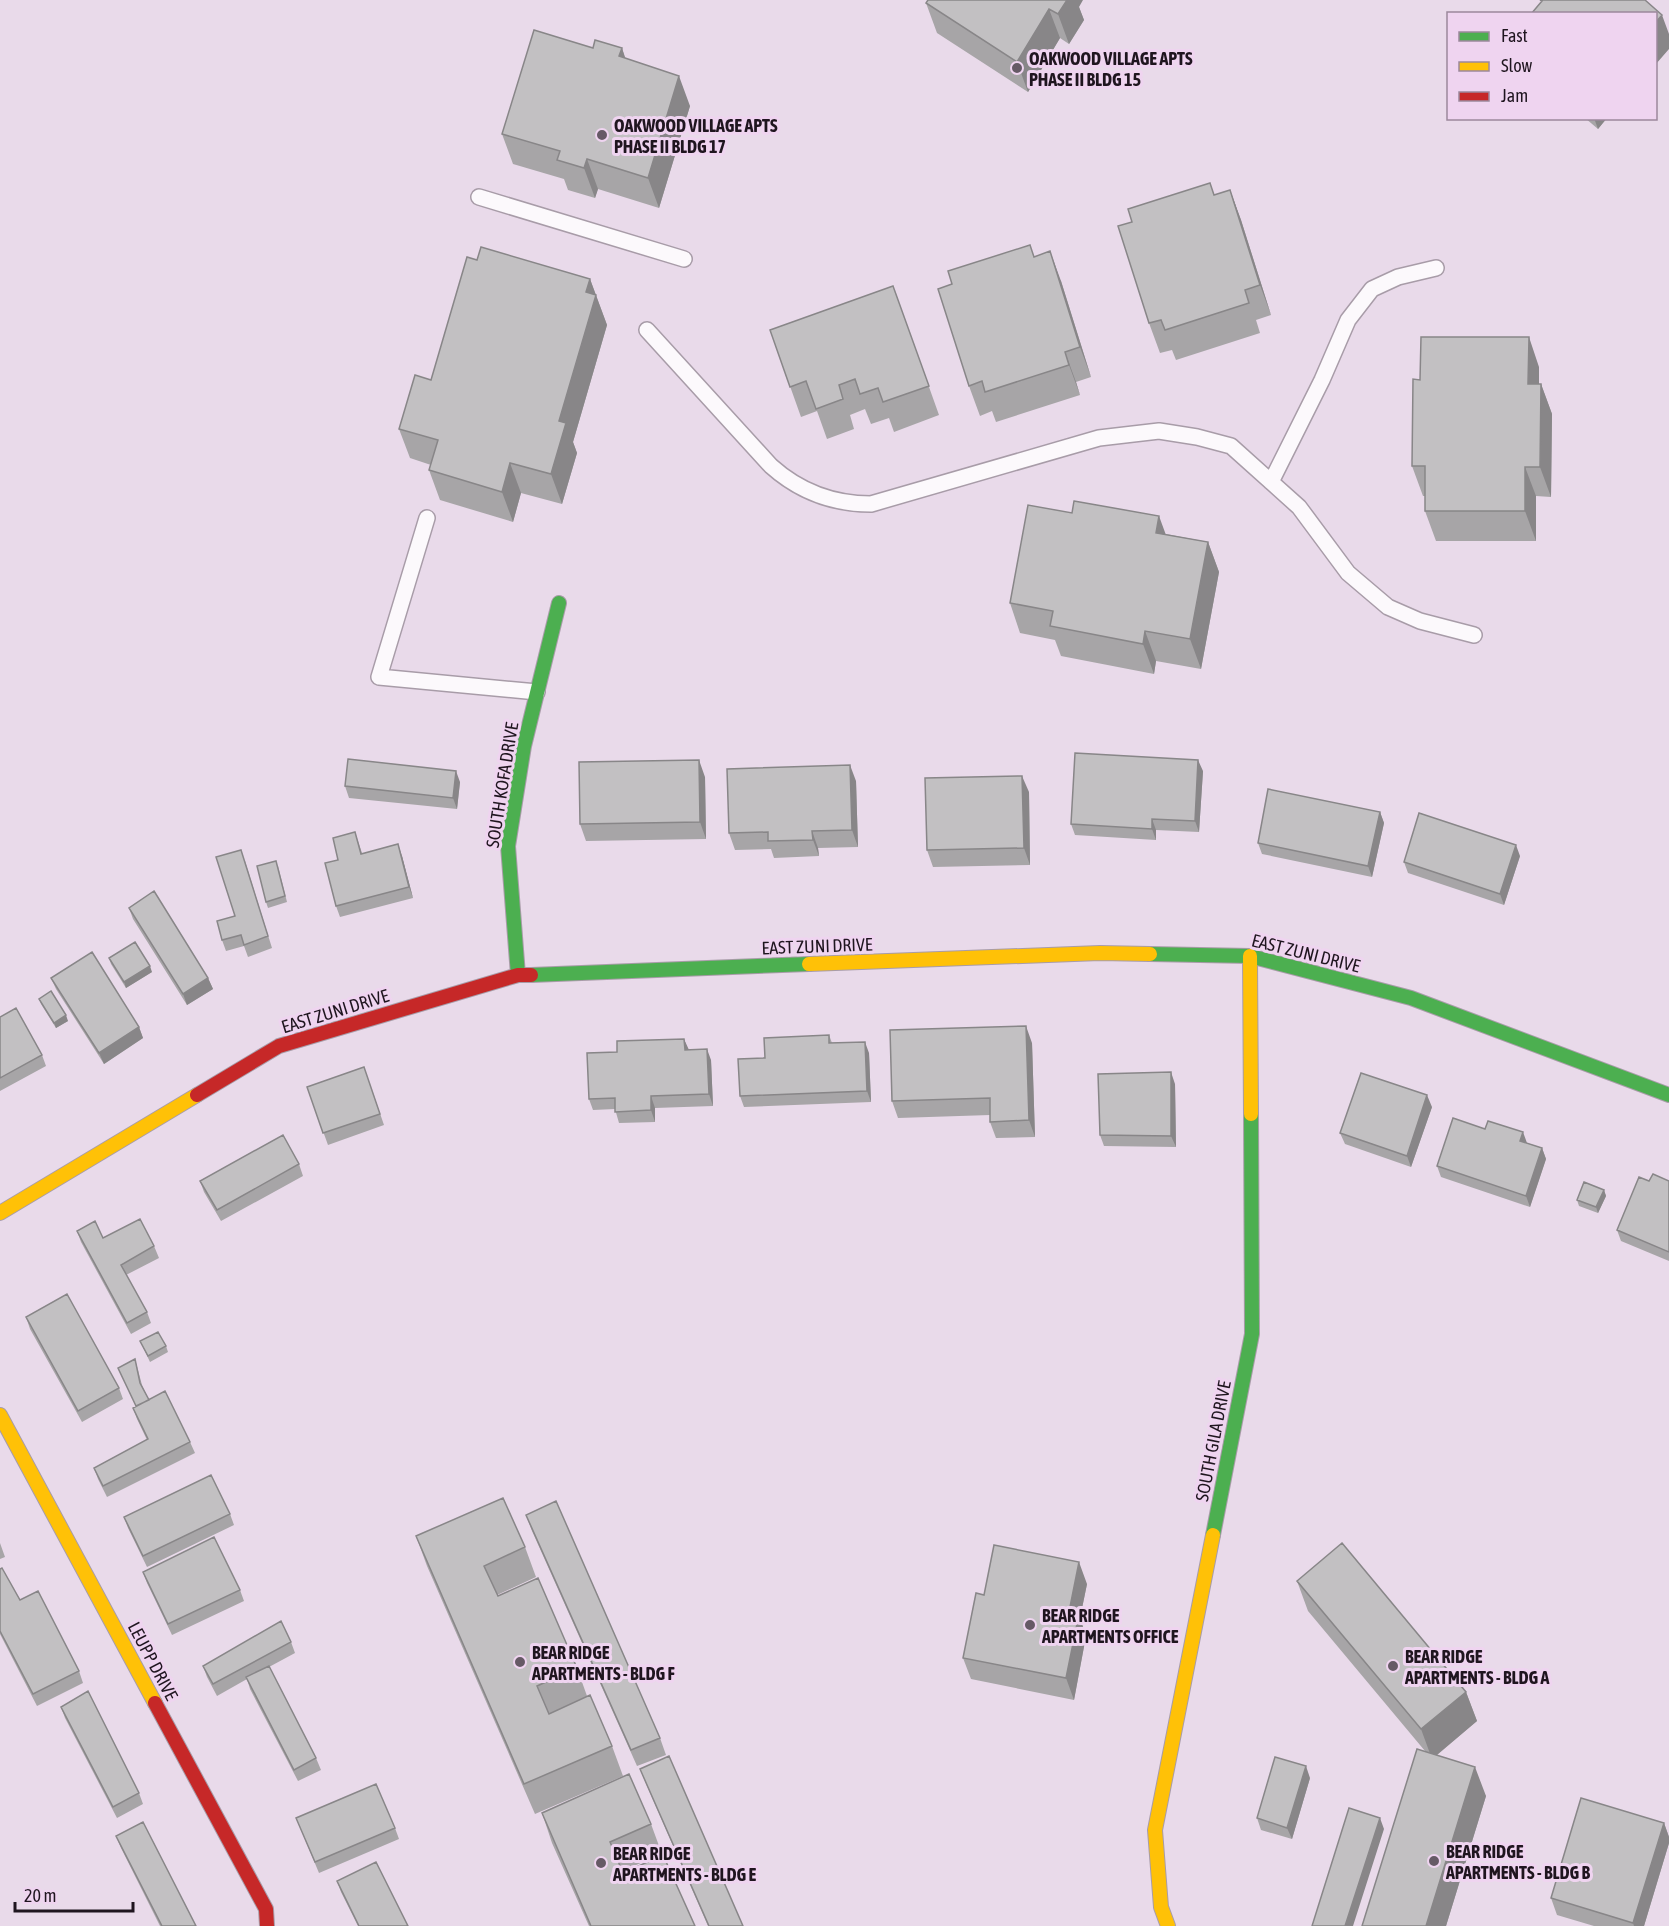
<svg xmlns="http://www.w3.org/2000/svg" width="1669" height="1926" viewBox="0 0 1669 1926" font-family="'Asap Condensed',sans-serif">
<style>
.lines{fill:none;stroke-linecap:round;stroke-linejoin:round}
.lane-casing{stroke:#a89ca8;stroke-width:18}
.fast-casing{stroke:#a89ca8;stroke-width:16}
.slow-casing{stroke:#a89ca8;stroke-width:16}
.jam-casing{stroke:#a89ca8;stroke-width:16}
.lane{stroke:#fcf9fc;stroke-width:15}
.fast{stroke:#4caf50;stroke-width:14}
.slow{stroke:#ffc107;stroke-width:14}
.jam{stroke:#c62828;stroke-width:14}
.wall{fill:#a7a5a7}
.shaded-wall{fill:#888688}
.building{fill:#c2c0c2;stroke:#888688;stroke-width:1.5}
.poi-dot{fill:#665a66;stroke:#efd4f0;stroke-width:2}
.labels{text-anchor:middle;dominant-baseline:central;stroke-width:6;stroke-linejoin:round;paint-order:stroke}
.poi-label{font-size:18px;font-weight:bold;fill:#1f151f;stroke:#efd4f0;text-anchor:start}
.street-label{font-size:18px;fill:#1f151f;stroke:#efd4f0}
</style>
<rect width="100%" height="100%" fill="#e9daea"/>
<g class="lines">
<defs>
<path id="lane" d="M479 197 684 259
M647 330 771 466C800 492 833 504 871 504L1099 438 1159 431 1197 437 1231 446 1299 507 1348 573 1388 607 1420 621 1474 635
M1271 482 1322 380 1348 320 1372 289 1398 277 1436 268
M427 518 379 677 537 692"/>
<path id="fast" d="M1150 954 1250 956 1411 998 1669 1095
M518 975 508 846 524 746 559 603
M531 975 809 964
M1213 1535 1252 1334 1251 1114"/>
<path id="slow" d="M1250 956 1251 1114
M809 964 1100 953 1150 954
M0 1213 197 1095
M0 1415 155 1703
M1168 1926 1161 1907 1155 1830 1213 1535"/>
<path id="jam" d="M197 1095 279 1046 518 975H531
M155 1703 266 1909 267 1926"/>
</defs>
<use href="#lane" class="lane-casing"/>
<use href="#fast" class="fast-casing"/>
<use href="#slow" class="slow-casing"/>
<use href="#jam" class="jam-casing"/>
<use href="#lane" class="lane"/>
<use href="#fast" class="fast"/>
<use href="#slow" class="slow"/>
<use href="#jam" class="jam"/>
</g>
<path class="wall" d="M926 3 1079 7 1084 20 1069 44 1060 38 1028 92 937 33Z
M593 48H622L625 59 690 106 659 208 598 189 595 198 568 190 564 179 513 164 502 134Z
M1585 118H1607L1598 129Z
M1210 183 1214 195 1230 190 1241 220 1271 315 1256 320 1260 333 1176 360 1172 350 1160 353 1149 323 1132 222Z
M1034 257 1061 281 1091 377 1076 382 1080 395 996 422 992 411 980 416 969 386Z
M477 260 590 279 607 325 573 442 577 453 562 504 521 493 513 522 440 500 429 470 431 465 410 458 399 429 431 380Z
M893 286 939 415 894 432 889 418 871 424 865 409 850 415 854 429 827 439 817 411 801 417 770 330Z
M1539 367V384H1541L1552 414 1551 497 1536 496V541H1436L1425 511V496H1423L1412 466 1420 380Z
M1166 534 1208 542 1219 572 1201 669 1156 661 1154 674 1061 656 1055 640 1020 633 1010 603Z
M1203 771 1199 832 1156 830V840L1075 835 1071 824Z
M705 777 706 839 586 841 580 824Z
M856 781 858 847 818 848 819 856 774 858 771 849 735 850 729 833Z
M460 782 457 809 349 798 345 786Z
M1029 792 1030 865 933 867 927 850Z
M1380 812 1384 823 1372 877 1262 854 1258 843Z
M355 832 362 853 402 856 413 898 340 917 336 906 338 860Z
M1520 856 1504 905 1408 873 1404 862Z
M245 861 272 948 248 957 244 946 226 951 222 940 235 916Z
M278 866 287 902 268 908 266 902Z
M129 908 208 978 213 989 187 1005 133 919Z
M109 958 152 972 126 988 111 964Z
M51 978 139 1027 143 1038 104 1064 56 989Z
M39 999 68 1021 56 1028 41 1004Z
M0 1017 42 1055 46 1066 0 1091Z
M829 1035 832 1043 869 1053 871 1102 744 1107 740 1096 765 1058Z
M684 1039 688 1050 711 1060 713 1106 655 1108V1122L619 1123 615 1109 593 1110 589 1099 617 1052Z
M1032 1043 1035 1137 996 1138 990 1122V1115L898 1118 892 1101Z
M364 1067 384 1125 328 1145 307 1087Z
M1175 1084 1176 1147 1104 1146 1100 1135Z
M1432 1107 1411 1167 1345 1144 1340 1133Z
M1527 1143 1542 1148 1546 1159 1530 1207 1441 1177 1437 1166Z
M299 1164 303 1176 221 1221 204 1192 200 1181Z
M1649 1181H1669V1261L1621 1241 1617 1230Z
M1604 1190 1606 1196 1598 1213 1579 1206 1577 1200Z
M77 1231 103 1238 154 1246 159 1258 126 1275 147 1312 151 1323 131 1334 81 1242Z
M26 1317 119 1388 123 1399 82 1422 30 1329Z
M140 1341 166 1346 168 1352 150 1362Z
M135 1359 142 1385 149 1400 190 1442 195 1453 107 1497 98 1479 94 1468 147 1440 137 1419 133 1408 136 1406 118 1368Z
M230 1514 234 1525 147 1567 128 1528 124 1517Z
M526 1515 660 1738 666 1755 637 1766 532 1531Z
M416 1536 525 1547 536 1577 497 1595 577 1668 587 1696 612 1746 623 1776 535 1814 427 1566Z
M0 1543 5 1557 0 1559Z
M0 1569 20 1600 79 1671 83 1683 37 1706 0 1634Z
M143 1572 240 1590 244 1601 172 1635 147 1583Z
M1297 1581 1466 1692 1477 1721 1437 1755 1486 1796 1446 1926H1362L1425 1751 1308 1611Z
M1087 1584 1080 1618 1086 1636 1074 1700 971 1679 963 1658 984 1595Z
M291 1642 295 1653 269 1667 316 1758 321 1770 298 1781 250 1689 247 1679 217 1696 207 1677 203 1666Z
M61 1707 139 1793 143 1804 117 1818 65 1718Z
M640 1769 743 1926H708L647 1786Z
M1310 1778 1292 1839 1261 1830 1257 1818Z
M542 1813 651 1824 662 1854 622 1871 623 1873 695 1926H589L552 1843Z
M296 1818 395 1828 399 1839 319 1873Z
M1664 1823 1669 1837V1843L1644 1926H1594L1557 1915 1551 1898Z
M116 1836 196 1926H160L121 1848Z
M337 1881 408 1926H358L341 1892Z"/>
<path class="shaded-wall" d="M1067 0H1083L1079 7 1084 20 1069 44 1058 14Z
M1049 9 1060 38 1028 92 1017 62Z
M1662 15 1669 34V49L1656 64V22Z
M622 48 632 78 619 56Z
M679 76 690 106 659 208 648 178Z
M1594 118H1607L1598 129Z
M587 159 598 189 595 198 584 168Z
M1230 190 1241 220 1271 315 1260 285Z
M1050 251 1061 281 1091 377 1080 347Z
M590 279 607 325 573 442 577 453 562 504 551 474 559 421 586 292Z
M1529 337 1539 367V414L1528 384Z
M1065 352 1076 382 1080 395 1069 365Z
M1541 384 1552 414 1551 497 1540 467Z
M510 463 521 493 513 522 502 492Z
M1525 467 1536 496V541L1525 511Z
M1159 516 1170 546 1156 533Z
M1208 542 1219 572 1201 669 1190 639Z
M1145 631 1156 661 1154 674 1143 644Z
M699 760 705 777 706 839 700 822Z
M1198 760 1203 771 1199 832 1195 821Z
M850 765 856 781 858 847 852 830Z
M456 771 460 782 457 809 453 798Z
M1022 776 1029 792 1030 865 1024 848Z
M1380 812 1384 823 1372 877 1368 866Z
M1152 819 1156 830V840L1152 829Z
M812 831 818 848 819 856 813 840Z
M398 844 402 856 413 898 409 887Z
M1516 845 1520 856 1504 905 1500 894Z
M150 966 152 972 126 988 124 982Z
M208 978 213 989 187 1005 183 994Z
M66 1015 68 1021 56 1028 54 1023Z
M1026 1026 1032 1043 1035 1137 1029 1120Z
M139 1027 143 1038 104 1064 99 1053Z
M684 1039 689 1050H685Z
M865 1042 869 1053 871 1102 867 1091Z
M707 1049 711 1060 713 1106 709 1094Z
M1171 1072 1175 1084 1176 1147 1171 1136Z
M1427 1095 1432 1107 1411 1167 1407 1156Z
M651 1096 655 1108V1122L651 1110Z
M1523 1132 1527 1143 1520 1141Z
M1542 1148 1546 1159 1530 1207 1526 1196Z
M1604 1190 1606 1196 1598 1213 1596 1207Z
M1079 1562 1087 1584 1080 1618 1086 1636 1074 1700 1066 1678 1069 1612Z
M1466 1692 1477 1721 1432 1759 1421 1729Z
M1306 1766 1310 1778 1292 1839 1287 1828Z
M1475 1767 1486 1796 1446 1926H1426Z
M1380 1818 1384 1829 1353 1926H1345Z
M1664 1823 1669 1837V1843L1644 1926H1634L1633 1923Z"/>
<path class="building" d="M928 0H1067L1058 14 1049 9 1017 62 926 3Z
M1540 0H1645L1662 15 1656 22V14H1531L1542 1Z
M534 30 593 48 595 40 622 48 619 56 679 76 648 178 587 159 584 168 557 160 560 151 502 134Z
M1210 183 1214 195 1230 190 1260 285 1245 290 1249 303 1165 330 1161 320 1149 323 1118 226 1132 222 1128 209Z
M1030 245 1034 257 1050 251 1080 347 1065 352 1069 365 985 392 982 381 969 386 938 289 952 284 948 271Z
M481 247 590 279 586 292 596 295 559 421 566 423 551 474 510 463 502 492 429 470 438 440 399 429 415 375 431 380 467 257 477 260Z
M893 286 929 386 883 402 878 388 860 394 855 379 839 385 843 399 816 409 806 381 790 387 770 330Z
M1421 337H1529L1528 384H1541L1540 467H1525V511H1425V466H1412L1413 379 1420 380Z
M1074 501 1159 516 1156 533 1208 542 1190 639 1145 631 1143 644 1050 626 1053 611 1010 603 1028 505 1072 513Z
M1075 753 1198 760 1195 821 1152 819V829L1071 824Z
M348 759 456 771 453 798 345 786Z
M699 760 700 822 580 824 579 762Z
M850 765 852 830 812 831 813 840 768 841V832L729 833 727 769Z
M1022 776 1024 848 927 850 925 778Z
M1268 789 1380 812 1368 866 1258 843Z
M1419 813 1516 845 1500 894 1404 862Z
M355 832 361 854 398 844 409 887 336 906 325 863 338 860 333 838Z
M241 850 268 936 244 945 241 935 222 940 217 921 235 916 216 857Z
M276 861 285 896 266 902 257 866Z
M154 891 208 978 183 994 129 908Z
M135 942 150 966 124 982 109 958Z
M92 952 139 1027 99 1053 51 978Z
M51 991 66 1015 54 1023 39 999Z
M16 1008 42 1055 0 1078V1017Z
M1026 1026 1029 1120 990 1122V1098L892 1101 890 1030Z
M829 1035V1043L865 1042 867 1091 740 1096 738 1059 765 1058 764 1038Z
M684 1039 685 1050 707 1049 709 1094 651 1096V1110L615 1112V1098L589 1099 587 1053 617 1052V1041Z
M364 1067 380 1114 323 1133 307 1087Z
M1171 1072V1136L1100 1135 1098 1074Z
M1361 1073 1427 1095 1407 1156 1340 1133Z
M1453 1118 1485 1129 1488 1121 1523 1132 1520 1141 1542 1148 1526 1196 1437 1166Z
M283 1135 299 1164 217 1210 200 1181Z
M1653 1174 1669 1181V1252L1617 1230 1639 1177 1649 1181Z
M1584 1182 1604 1190 1596 1207 1577 1200Z
M140 1219 154 1246 121 1265 147 1312 127 1323 77 1231 95 1221 103 1238Z
M67 1294 119 1388 78 1411 26 1317Z
M158 1332 166 1346 148 1356 140 1341Z
M135 1359 140 1383 149 1400 136 1406 118 1368Z
M165 1391 190 1442 103 1486 94 1468 148 1439 133 1408Z
M211 1475 230 1514 143 1556 124 1517Z
M503 1498 525 1547 484 1566 498 1596 538 1578 577 1668 537 1686 549 1714 590 1695 612 1746 524 1784 416 1536Z
M556 1501 660 1738 631 1750 526 1515Z
M214 1537 240 1590 168 1624 143 1572Z
M1342 1543 1466 1692 1421 1729 1297 1581Z
M994 1545 1079 1562 1069 1612 1079 1614 1066 1678 963 1658 976 1593 984 1595Z
M2 1568 20 1600 38 1591 79 1671 33 1694 0 1631V1569Z
M281 1621 291 1642 213 1684 203 1666Z
M269 1666 316 1758 294 1770 246 1677Z
M88 1691 139 1793 113 1807 61 1707Z
M1417 1749 1475 1767 1426 1926H1362Z
M669 1756 743 1926H709L640 1769Z
M1275 1757 1306 1766 1287 1828 1257 1818Z
M629 1774 651 1824 610 1842 623 1873 663 1855 695 1926H591L542 1813Z
M376 1784 395 1828 315 1862 296 1818Z
M1581 1798 1664 1823 1633 1923 1551 1898Z
M1349 1808 1380 1818 1345 1926H1312Z
M143 1822 196 1926H162L116 1836Z
M376 1862 408 1926H359L337 1881Z"/>
<g class="poi-dot">
<circle cx="1017" cy="68" r="6"/>
<circle cx="602" cy="135" r="6"/>
<circle cx="1030" cy="1625" r="6"/>
<circle cx="520" cy="1662" r="6"/>
<circle cx="1393" cy="1666" r="6"/>
<circle cx="1434" cy="1861" r="6"/>
<circle cx="601" cy="1863" r="6"/>
</g>
<g class="labels">
<g class="poi-label">
<text x="1029" y="58">OAKWOOD VILLAGE APTS<tspan x="1029" dy="21">PHASE II BLDG 15</tspan></text>
<text x="614" y="125">OAKWOOD VILLAGE APTS<tspan x="614" dy="21">PHASE II BLDG 17</tspan></text>
<text x="1042" y="1615">BEAR RIDGE<tspan x="1042" dy="21">APARTMENTS OFFICE</tspan></text>
<text x="532" y="1652">BEAR RIDGE<tspan x="532" dy="21">APARTMENTS - BLDG F</tspan></text>
<text x="1405" y="1656">BEAR RIDGE<tspan x="1405" dy="21">APARTMENTS - BLDG A</tspan></text>
<text x="1446" y="1851">BEAR RIDGE<tspan x="1446" dy="21">APARTMENTS - BLDG B</tspan></text>
<text x="613" y="1853">BEAR RIDGE<tspan x="613" dy="21">APARTMENTS - BLDG E</tspan></text>
</g>
<g class="street-label">
<text transform="translate(502 785) rotate(-81)">SOUTH KOFA DRIVE</text>
<text transform="translate(817 946) rotate(-2)">EAST ZUNI DRIVE</text>
<text transform="translate(1306 953) rotate(14)">EAST ZUNI DRIVE</text>
<text transform="translate(335 1011) rotate(-17)">EAST ZUNI DRIVE</text>
<text transform="translate(1213 1441) rotate(-79)">SOUTH GILA DRIVE</text>
<text transform="translate(153 1661) rotate(62)">LEUPP DRIVE</text>
</g>
</g>
<rect x="1447" y="12" width="210" height="108" fill="#efd4f0" stroke="#9c889c" stroke-width="1.5"/>
<rect x="1459" y="32" width="30" height="9" fill="#4caf50" stroke="#9c889c" stroke-width="1.5"/>
<text x="1501" y="42" font-size="18" fill="#1f151f">Fast</text>
<rect x="1459" y="62" width="30" height="9" fill="#ffc107" stroke="#9c889c" stroke-width="1.5"/>
<text x="1501" y="72" font-size="18" fill="#1f151f">Slow</text>
<rect x="1459" y="92" width="30" height="9" fill="#c62828" stroke="#9c889c" stroke-width="1.5"/>
<text x="1501" y="102" font-size="18" fill="#1f151f">Jam</text>
<path d="M15 1902v9h118v-9" fill="none" stroke="#1f151f" stroke-width="3"/>
<text x="24" y="1902" font-size="18" fill="#1f151f" stroke="#efd4f0" stroke-width="4.5" paint-order="stroke">20 m</text>
</svg>
